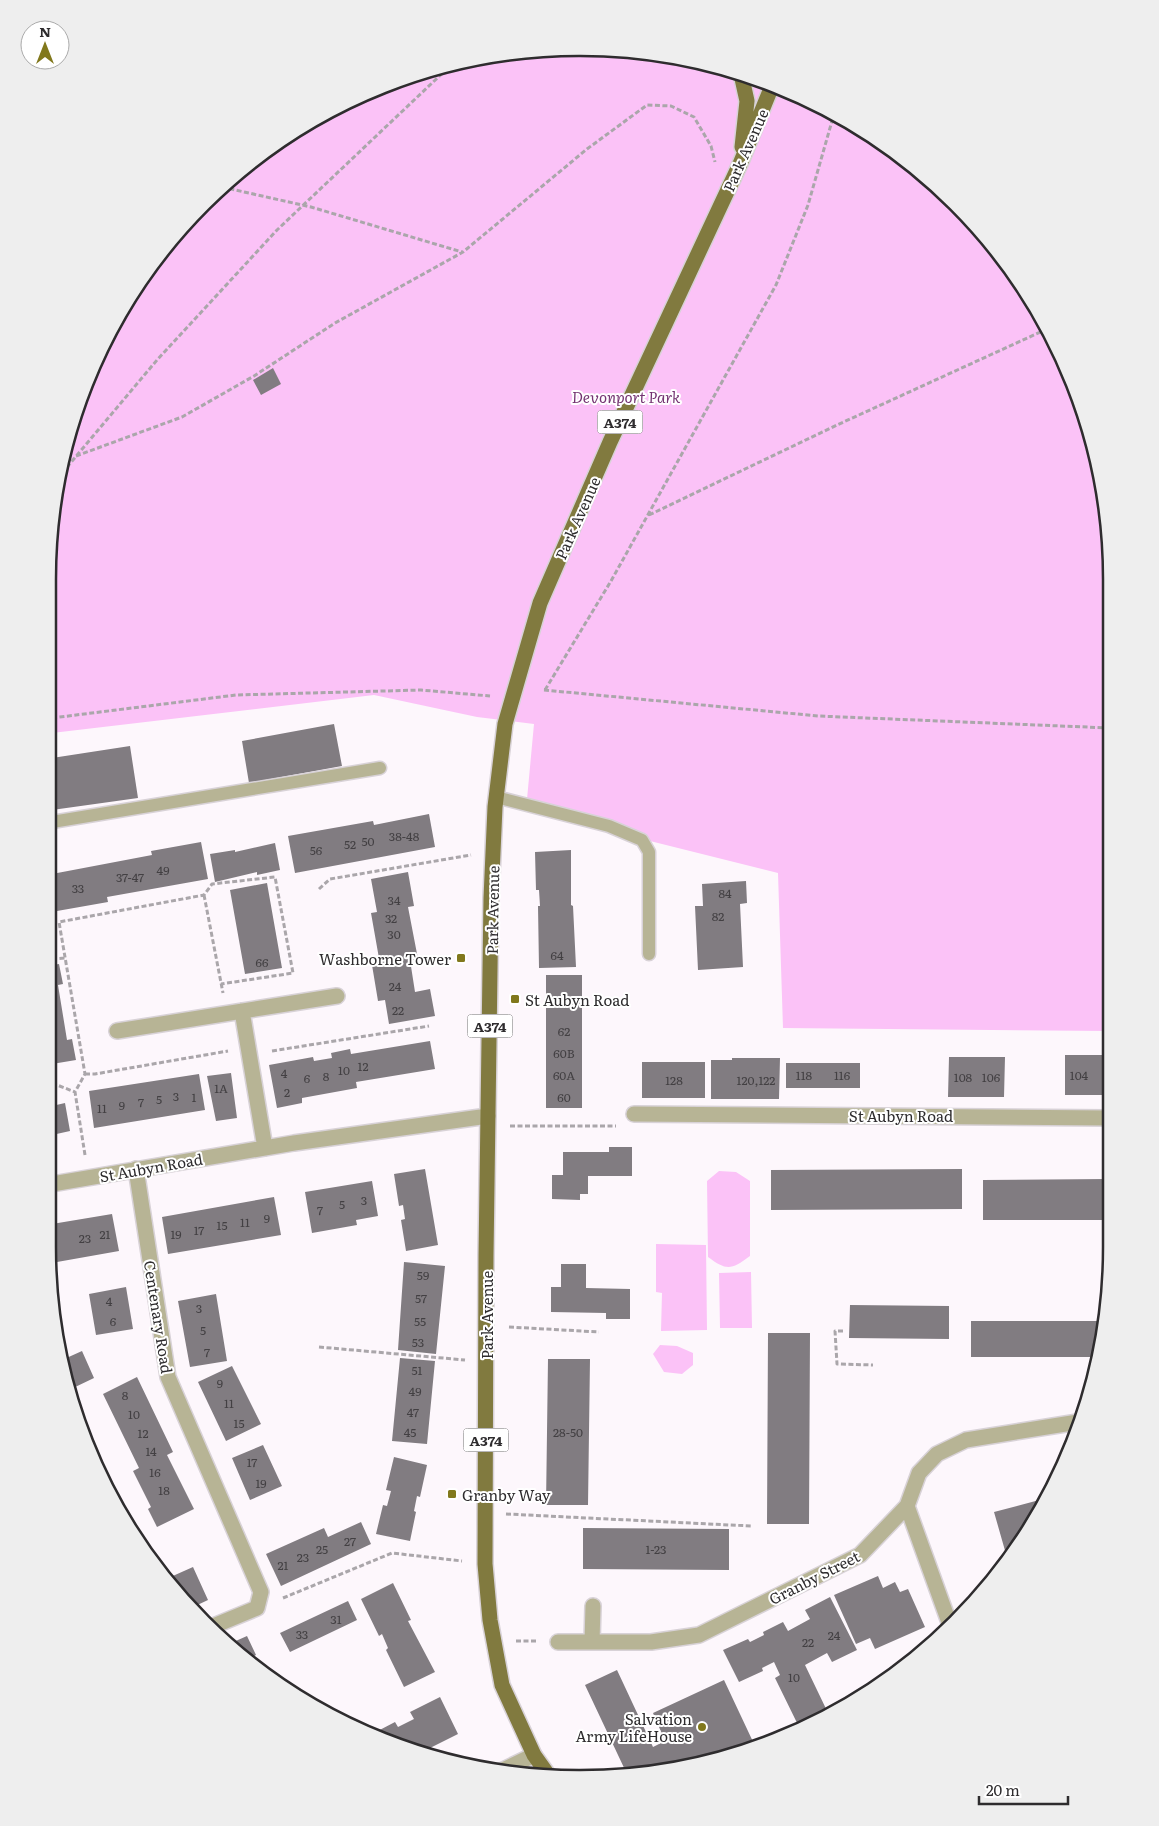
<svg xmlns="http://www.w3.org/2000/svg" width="1159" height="1826" viewBox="0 0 1159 1826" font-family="Literata,serif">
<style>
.green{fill:#fbc2f7}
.building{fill:#817c81}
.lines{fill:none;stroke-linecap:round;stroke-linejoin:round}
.lane-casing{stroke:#d8d2d7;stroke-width:15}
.street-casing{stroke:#d8d2d7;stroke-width:18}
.primary-casing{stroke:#d8d2d7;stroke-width:18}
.path{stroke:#aaa6aa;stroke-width:3;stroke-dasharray:5 2.5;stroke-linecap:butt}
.lane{stroke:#b7b495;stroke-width:12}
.street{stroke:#b7b495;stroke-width:15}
.primary{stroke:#817a3f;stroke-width:15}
.poi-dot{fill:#81781c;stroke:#fff;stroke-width:2}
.labels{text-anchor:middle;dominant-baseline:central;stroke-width:4;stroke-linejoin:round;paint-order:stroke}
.number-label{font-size:12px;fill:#434043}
.shield{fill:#fff;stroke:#6d6b6d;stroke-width:1}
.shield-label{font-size:14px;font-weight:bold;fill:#2e2c2e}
.street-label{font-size:15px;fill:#2e2c2e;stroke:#fff}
.park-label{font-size:15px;font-style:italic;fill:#743372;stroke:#fff}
.poi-label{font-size:15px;fill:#2e2c2e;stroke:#fff;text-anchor:end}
.rim{fill:none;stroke:#2e2c2e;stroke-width:2.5}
</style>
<rect width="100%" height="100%" fill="#fdf7fc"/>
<path class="green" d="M615 49 717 66 815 102 904 158 1001 255 1057 344 1093 442 1110 544 1108 1031 783 1028 778 873 526 810 534 724 477 717 374 695 52 733V510L88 376 158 255 229 179 314 119 409 76 510 52Z
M719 1171 736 1172 750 1181V1256C731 1270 727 1271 708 1257L707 1181Z
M656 1244 706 1245 707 1330 661 1331 662 1293 656 1292Z
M751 1272 752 1328H720L719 1273Z
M660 1345 677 1346 693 1353V1365L682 1374 664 1372 653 1354Z"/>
<path class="building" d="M273 368 281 384 261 395 253 380Z
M334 724 342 766 249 783 242 741Z
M130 746 138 798 52 810V758Z
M429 814 435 847 295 873 288 836 373 821 374 825Z
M201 842 208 879 107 897 108 902 57 911 52 874 152 855 151 851Z
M275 843 280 870 257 875V872L215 882 210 854 235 850V852Z
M571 850V905L573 906 576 967 539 968 538 906H540L539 890H536L535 852Z
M408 872 414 906 408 907 418 959 410 960 415 992 430 989 435 1016 389 1024 385 1000 378 1001 372 965 380 964 371 913 377 912 371 879Z
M746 881 747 903 740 904 743 967 698 970 695 906H703L702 884Z
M267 883 282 968 245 974 230 890Z
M59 964 63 984 58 985 67 1040 72 1039 76 1060 52 1064V965Z
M546 975H582V1108H546Z
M430 1041 435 1069 356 1082 357 1088 302 1098V1103L277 1108 269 1065 313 1057 314 1061 332 1058 331 1053 350 1049 351 1054Z
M1065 1055H1108V1095H1065Z
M949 1057H1005L1004 1097H948Z
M732 1058H780L779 1099H711V1060H732Z
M642 1062H705V1098H642Z
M786 1063H860V1088H786Z
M231 1073 237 1118 216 1121 207 1076Z
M199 1074 205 1110 94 1128 89 1091Z
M65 1103 70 1131 52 1135V1106Z
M609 1147H632V1176H588V1194H580V1200L552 1199V1175H563V1152H609Z
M425 1169 438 1245 406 1251 401 1220 405 1219 403 1205 399 1206 394 1174Z
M962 1169V1209L771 1210V1170Z
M1108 1179 1107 1220H983V1180Z
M372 1181 378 1216 356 1220 357 1225 312 1233 305 1192Z
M274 1197 281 1235 168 1254 162 1217Z
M112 1214 119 1251 57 1262 52 1224Z
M404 1262 445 1266 436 1354 398 1350Z
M561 1264H586V1288L630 1289V1319H606V1313L551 1312V1287H561Z
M126 1287 133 1329 96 1335 89 1294Z
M216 1294 227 1361 190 1367 178 1301Z
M850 1305 949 1306V1339L849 1338Z
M971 1321H1105L1096 1357H971Z
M768 1333H810L809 1524H767Z
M82 1351 94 1378 71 1389 62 1360Z
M400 1358 435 1361 427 1444 392 1441Z
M548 1359H590L588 1505H546Z
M232 1366 261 1424 226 1441 198 1382Z
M137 1377 173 1452 167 1455 194 1509 157 1527 148 1509 151 1507 133 1471 139 1468 103 1394Z
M263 1445 282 1486 250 1500 232 1458Z
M394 1457 427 1465 420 1497 417 1496 414 1511 416 1512 410 1541 376 1534 383 1505 387 1506 391 1491 386 1490Z
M1043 1499 1012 1553 1006 1554 994 1512Z
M361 1522 371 1544 281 1586 266 1554 324 1528 328 1537Z
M583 1528 729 1529V1570L583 1569Z
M193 1567 208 1600 191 1608 166 1579Z
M878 1576 883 1588 895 1582 900 1592 908 1589 925 1627 875 1649 870 1638 856 1644 834 1595Z
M393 1583 411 1620 408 1621 435 1672 404 1687 386 1650 388 1648 382 1634 379 1636 361 1599Z
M830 1597 857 1650 832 1662 827 1653 805 1665 829 1715 800 1729 775 1678 780 1675 774 1662 762 1668 763 1671 739 1682 723 1650 748 1639 750 1642 764 1635 763 1632 783 1622 788 1631 810 1619 805 1610Z
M348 1601 357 1620 290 1652 280 1633Z
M247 1636 256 1655 246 1660 229 1644Z
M617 1670 653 1747 665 1741 653 1713 724 1680 755 1746 717 1760 626 1772 585 1685Z
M440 1697 458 1734 426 1750 425 1746 413 1751 372 1734 395 1722 398 1727 414 1719 410 1712Z"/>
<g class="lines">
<defs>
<path id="lane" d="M496 797 609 826 642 840 649 852V954
M52 822 380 768"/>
<path id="street" d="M242 1011 265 1148
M117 1031 337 996
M634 1114 1108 1118
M136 1169 168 1377 261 1592 257 1608 211 1627
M52 1184 294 1143 488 1116
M907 1506 950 1625
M558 1642H651L699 1635 860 1555 907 1506 919 1473 937 1454 966 1440 1078 1422
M592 1642 593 1606
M501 1771 534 1755"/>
<path id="primary" d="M741 74 747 101 742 147
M549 1776 534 1755 502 1685 490 1620 485 1564 486 1256 491 898 495 807 505 724 540 603 610 442 740 164 772 86"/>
</defs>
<use href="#lane" class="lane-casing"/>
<use href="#street" class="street-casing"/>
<use href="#primary" class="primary-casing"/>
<path class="path" d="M222 187 311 207 462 252
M219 190H229
M76 456 182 417 254 376 335 323 463 252 587 149 647 105 671 106 694 117 711 146 715 162
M62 473 157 360 277 230 450 66
M649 515 837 425 1047 329
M544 690 818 716 1110 728
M545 690 611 581 776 285 808 205 834 114
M52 718 236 695 421 690 490 696
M319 889 330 879 471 855
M204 895 223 993
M52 959 66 958
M272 1051 429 1026
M85 1074H95L228 1051
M52 1083 75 1092
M510 1126H616
M85 1155 75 1092 85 1074 59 922 204 895 212 884 275 877 293 973 221 984
M509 1327 599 1332
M843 1331H835L837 1364 873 1365
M319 1347 465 1360
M506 1514 751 1526
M283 1598 392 1553 462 1561
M516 1641H538"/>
<use href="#lane" class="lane"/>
<use href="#street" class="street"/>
<use href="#primary" class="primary"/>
</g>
<g class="poi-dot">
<rect x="456" y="953" width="10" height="10" rx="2.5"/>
<rect x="510" y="994" width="10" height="10" rx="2.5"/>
<rect x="447" y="1489" width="10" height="10" rx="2.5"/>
<circle cx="702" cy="1727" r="5"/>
</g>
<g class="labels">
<g class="number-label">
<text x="404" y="836">38-48</text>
<text x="368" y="841">50</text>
<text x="350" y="844">52</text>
<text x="316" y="850">56</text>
<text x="163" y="870">49</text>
<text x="130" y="877">37-47</text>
<text x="78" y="888">33</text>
<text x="725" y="893">84</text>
<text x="394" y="900">34</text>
<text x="718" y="916">82</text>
<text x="391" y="918">32</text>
<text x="394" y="934">30</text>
<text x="557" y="955">64</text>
<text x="262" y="962">66</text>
<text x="395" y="986">24</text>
<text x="398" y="1010">22</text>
<text x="564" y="1031">62</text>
<text x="564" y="1053">60B</text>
<text x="363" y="1066">12</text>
<text x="344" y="1070">10</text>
<text x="284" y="1073">4</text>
<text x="564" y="1075">60A</text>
<text x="804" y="1075">118</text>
<text x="842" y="1075">116</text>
<text x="1079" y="1075">104</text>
<text x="326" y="1076">8</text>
<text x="963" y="1077">108</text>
<text x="991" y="1077">106</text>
<text x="307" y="1078">6</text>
<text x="674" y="1080">128</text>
<text x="756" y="1080">120,122</text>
<text x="221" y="1088">1A</text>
<text x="287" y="1092">2</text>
<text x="176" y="1096">3</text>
<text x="194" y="1097">1</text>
<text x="564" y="1097">60</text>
<text x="159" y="1099">5</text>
<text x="141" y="1102">7</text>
<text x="122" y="1105">9</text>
<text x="102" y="1108">11</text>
<text x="364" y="1200">3</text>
<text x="342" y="1204">5</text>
<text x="320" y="1210">7</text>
<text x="267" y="1218">9</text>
<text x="245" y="1222">11</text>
<text x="222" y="1225">15</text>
<text x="199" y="1230">17</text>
<text x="105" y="1234">21</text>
<text x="176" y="1234">19</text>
<text x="85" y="1238">23</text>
<text x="423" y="1275">59</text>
<text x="421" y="1298">57</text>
<text x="109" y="1301">4</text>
<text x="199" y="1308">3</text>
<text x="113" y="1321">6</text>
<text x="420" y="1321">55</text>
<text x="203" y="1330">5</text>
<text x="418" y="1342">53</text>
<text x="207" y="1352">7</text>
<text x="417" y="1370">51</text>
<text x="220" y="1383">9</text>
<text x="415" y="1391">49</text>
<text x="125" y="1395">8</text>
<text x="229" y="1403">11</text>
<text x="413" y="1412">47</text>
<text x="134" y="1414">10</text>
<text x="239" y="1423">15</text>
<text x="410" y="1432">45</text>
<text x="568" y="1432">28-50</text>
<text x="143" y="1433">12</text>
<text x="151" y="1451">14</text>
<text x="252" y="1462">17</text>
<text x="155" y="1472">16</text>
<text x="261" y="1483">19</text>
<text x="164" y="1490">18</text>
<text x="350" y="1541">27</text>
<text x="322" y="1549">25</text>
<text x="656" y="1549">1-23</text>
<text x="303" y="1557">23</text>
<text x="283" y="1565">21</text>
<text x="336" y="1619">31</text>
<text x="302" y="1634">33</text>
<text x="834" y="1635">24</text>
<text x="808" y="1642">22</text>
<text x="794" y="1677">10</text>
</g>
<g class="shield">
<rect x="597.5" y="410.5" width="45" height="23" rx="4"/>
<rect x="467.5" y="1014.5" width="45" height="23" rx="4"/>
<rect x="463.5" y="1428.5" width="45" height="23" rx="4"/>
</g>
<g class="shield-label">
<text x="620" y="422">A374</text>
<text x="490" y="1026">A374</text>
<text x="486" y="1440">A374</text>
</g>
<g class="street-label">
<text transform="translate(745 150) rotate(-66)">Park Avenue</text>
<text transform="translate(577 518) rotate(-66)">Park Avenue</text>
<text transform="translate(492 910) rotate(-89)">Park Avenue</text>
<text x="901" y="1115">St Aubyn Road</text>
<text transform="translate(151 1167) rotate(-10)">St Aubyn Road</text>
<text transform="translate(486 1315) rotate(-90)">Park Avenue</text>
<text transform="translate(159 1317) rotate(81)">Centenary Road</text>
<text transform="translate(814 1577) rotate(-27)">Granby Street</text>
</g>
<g class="park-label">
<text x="626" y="396">Devonport Park</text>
</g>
<g class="poi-label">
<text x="451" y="958">Washborne Tower</text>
<text x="525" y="999" text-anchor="start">St Aubyn Road</text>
<text x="462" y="1494" text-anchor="start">Granby Way</text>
<text x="692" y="1718">Salvation<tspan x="692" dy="17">Army LifeHouse</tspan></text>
</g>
</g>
<path d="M0 0H1159V1826H0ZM579 56H580A523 523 0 0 1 1103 579V1247A523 523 0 0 1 580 1770H579A523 523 0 0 1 56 1247V579A523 523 0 0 1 579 56Z" fill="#eee" fill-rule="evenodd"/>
<path class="rim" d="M579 56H580A523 523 0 0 1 1103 579V1247A523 523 0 0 1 580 1770H579A523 523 0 0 1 56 1247V579A523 523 0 0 1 579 56Z"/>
<g transform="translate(45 45)"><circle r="24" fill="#ffffff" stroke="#ababab"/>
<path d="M0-4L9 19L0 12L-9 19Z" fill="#81781c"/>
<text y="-8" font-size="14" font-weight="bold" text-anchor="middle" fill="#2e2c2e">N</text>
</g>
<path d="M979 1796v8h89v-8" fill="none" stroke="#2e2c2e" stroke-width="2.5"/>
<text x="986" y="1796" font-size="15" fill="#2e2c2e" stroke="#ffffff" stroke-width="4" paint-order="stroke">20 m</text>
</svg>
